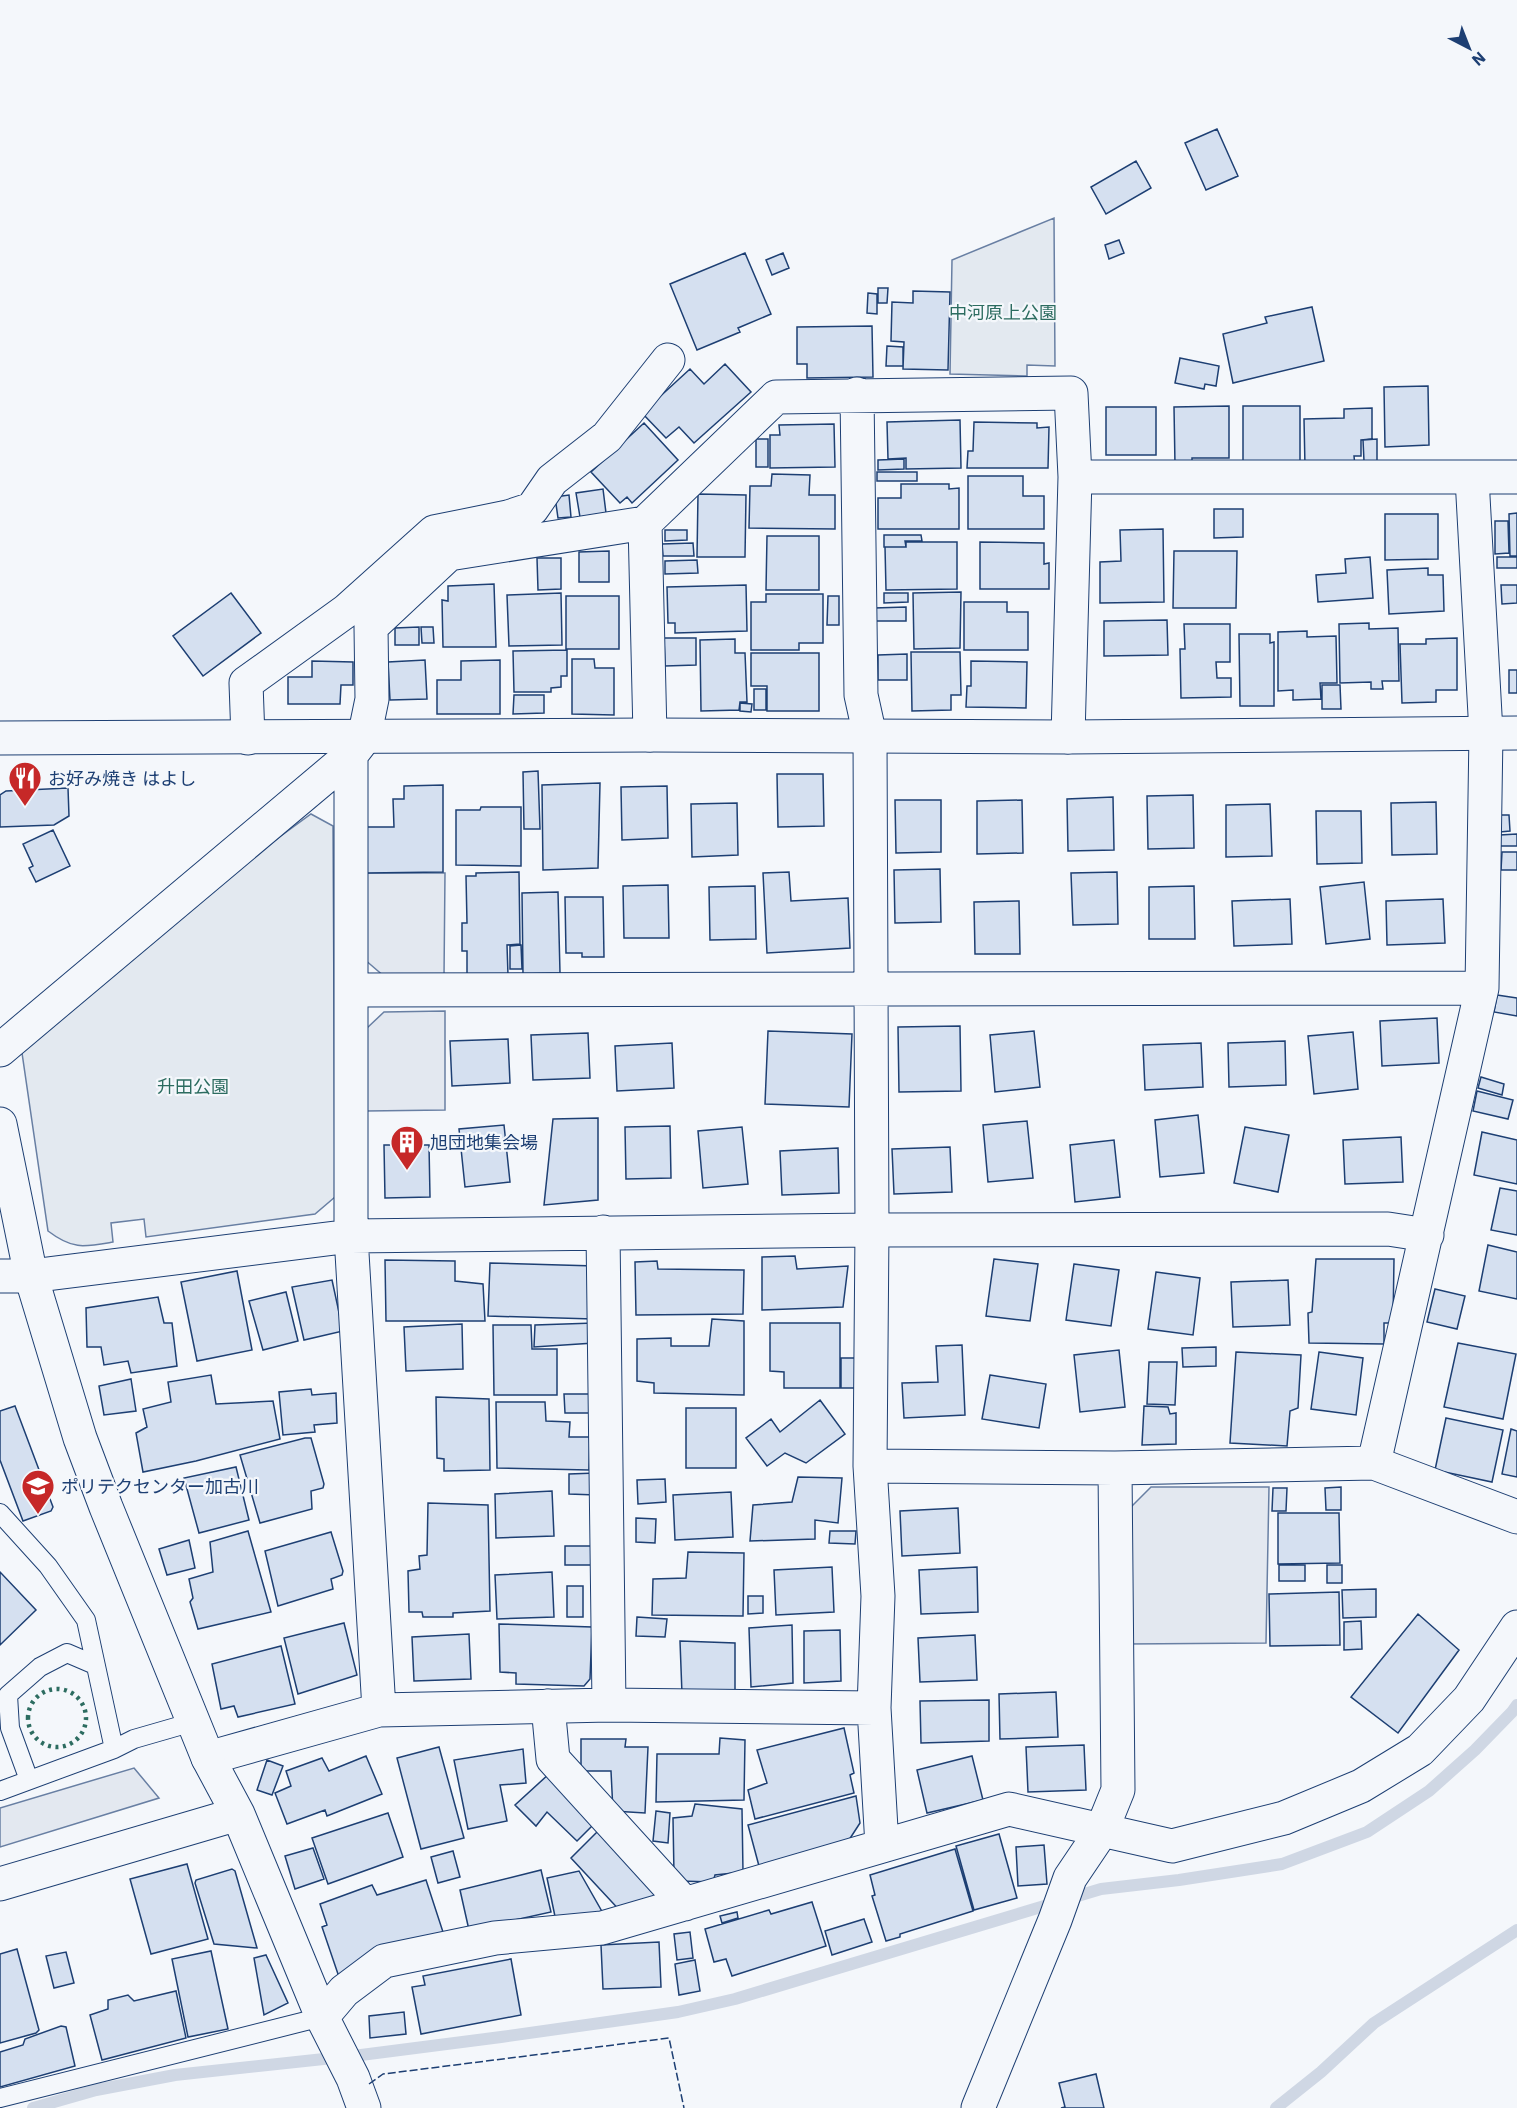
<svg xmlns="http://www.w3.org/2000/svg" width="1517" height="2108" viewBox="0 0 1517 2108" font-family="'IBM Plex Sans','Noto Sans JP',sans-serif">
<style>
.green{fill:#e3e9f0;stroke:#687fa3;stroke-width:1.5}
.parking{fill:#e3e8f0;stroke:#687fa3;stroke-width:1.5}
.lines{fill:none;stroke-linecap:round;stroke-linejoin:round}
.stream{stroke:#cfd7e4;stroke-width:12}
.building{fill:#d5e0f0;stroke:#1d3f73;stroke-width:1.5}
.lane-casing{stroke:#1d3f73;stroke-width:20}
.street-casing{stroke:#1d3f73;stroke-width:35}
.secondary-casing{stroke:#1d3f73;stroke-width:35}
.lane{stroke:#f4f7fb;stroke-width:18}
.street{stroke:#f4f7fb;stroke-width:33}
.secondary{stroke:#f4f7fb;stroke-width:33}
.hedge{stroke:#2c6c60;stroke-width:4.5;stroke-dasharray:3 4.5;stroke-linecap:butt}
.fence{stroke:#1d3f73;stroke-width:1.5;stroke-dasharray:8 3;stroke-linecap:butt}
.labels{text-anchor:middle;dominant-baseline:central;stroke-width:4.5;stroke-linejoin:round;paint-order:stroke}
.park-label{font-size:18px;fill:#2c6c60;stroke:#f4f7fb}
.poi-label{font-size:18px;fill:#1d3f73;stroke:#f4f7fb;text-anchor:start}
</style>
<rect width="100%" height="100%" fill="#f4f7fb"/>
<path class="green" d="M1054 218 1055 366 1027 365V376L950 374 952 260Z
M311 814 333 826 335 1197 315 1214 146 1237 144 1219 111 1223 113 1242C84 1247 73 1250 48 1231L21 1046 274 841Z"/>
<path class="parking" d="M365 873H445L444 977H385L364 959Z
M445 1011V1110L366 1111 367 1028 384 1012Z
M1151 1487H1269L1266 1643 1126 1644 1128 1510Z
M134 1768 159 1798 0 1847V1808Z"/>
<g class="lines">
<path class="stream" d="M33 2108 96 2090 175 2075 361 2055 501 2037 678 2012 735 1999 1101 1889 1179 1880 1282 1864 1367 1832 1429 1791 1475 1750 1512 1712 1517 1705
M1276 2108 1321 2072 1374 2023 1517 1930"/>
</g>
<path class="building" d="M1217 129 1238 176 1206 190 1185 143Z
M1136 161 1151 188 1106 214 1091 187Z
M1119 240 1124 253 1109 259 1105 245Z
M745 253 771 314 738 328 740 332 697 350 670 284Z
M783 253 789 268 772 275 766 260Z
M878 288H888L887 303H878Z
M913 291 950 292 948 370 903 369 904 342 891 341 892 302 913 303Z
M868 293 877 294V314L867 313Z
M1312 307 1324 361 1233 383 1223 334 1267 323 1265 317Z
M872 326 873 377 807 378V364H797V327Z
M887 346 903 347V366H886Z
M1180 358 1219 366 1216 386 1205 384 1204 389 1175 383Z
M725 364 751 392 694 443 679 427 666 438 642 413 690 369 704 384Z
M1428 386 1429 445 1385 447 1384 387Z
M1229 406V458H1192V465H1175L1174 407Z
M1243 406H1300V462L1243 463Z
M1106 407H1156V455H1106Z
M1372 408V439L1361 440V456H1354L1355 466 1305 467 1304 419 1344 418V409Z
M960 420 961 468 906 469V458L888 459 887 422Z
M974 422 1037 423V428L1049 427 1048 468H967L968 451H973Z
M644 423 678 460 632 503 627 497 620 503 591 472Z
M834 424 835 467 770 468V435H780L779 425Z
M756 439H768V467H756Z
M1377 439V461H1364L1363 440Z
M904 459V469L878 470V460Z
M877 472H917V481H877Z
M772 474 810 475 809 495H835V529L749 528 750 486H771Z
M968 476H1023V496H1044V529H968Z
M901 484H949V489L959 488V529H878V498H901Z
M603 489 606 513 580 517 576 493Z
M698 494 746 495 745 557H697Z
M569 495 571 517 558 518 555 497Z
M1214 509H1243V537L1214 538Z
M1517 513V556H1510L1509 514Z
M1385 514H1438V559L1385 560Z
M1495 521H1508L1509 553 1495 554Z
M1163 529 1164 602 1100 603V562L1121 561 1120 530Z
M665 530H687V540L665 541Z
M884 535H921L922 541H905L906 547H884Z
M767 536H819V590H766Z
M906 542H957V589L886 590 885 547H906Z
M980 542 1044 543V564L1049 563V589H980Z
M693 543 694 556H663L662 544Z
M609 551V582H579V552Z
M1174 551H1237L1236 608H1173Z
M1370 557 1373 598 1318 602 1316 575 1346 573 1345 559Z
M1497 557H1517V568H1497Z
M537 558H561V589L538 590Z
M697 560 698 573 665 574V561Z
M1428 568V575H1443L1444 611 1389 614 1387 570Z
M494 584 496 647H443L442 600 448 601V586Z
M746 585 747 631 675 633V623H668L667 587Z
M1501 585H1517V603L1502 604Z
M961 592 960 648 914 649 913 593Z
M231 593 261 633 203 676 173 636Z
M561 593 562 645 509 646 507 595Z
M884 593H908V602L884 603Z
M766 594H823V643H799V650H751V602H766Z
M566 596H619V649H566Z
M828 596H839V625H827Z
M964 602H1007V612H1028V650H964Z
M906 607V621H874V608Z
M1167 620 1168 655 1104 656V621Z
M1369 623V629L1398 628 1399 681H1382L1383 689H1371V682L1340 683 1339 624Z
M1184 624H1230V662H1216L1217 678H1231V697L1181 698 1180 649H1185Z
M419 627V645H395V628Z
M421 627H433L434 643H422Z
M1307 631V637L1336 636 1337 683H1320L1321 699 1293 700V690L1278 691V632Z
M1239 634H1270V643L1274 642V706H1240Z
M664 638H696V665L665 666Z
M1457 638V690H1436V702L1402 703 1400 644H1426V639Z
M735 639V653H745L747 702H740L739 710 701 711 700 640Z
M567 650V676H561V687L551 688V692H514L513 651Z
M911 652H960L961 695H951V710L912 711Z
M751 653H819V711H767V686H751Z
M907 654V680H878V655Z
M572 659H594L595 668H614V715L572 714Z
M425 660 427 699 390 700 388 662Z
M500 660V714H437V680H461V661Z
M312 661 353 662V685H341L340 704H288V677H312Z
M971 661 1027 662 1026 708 966 707 967 686H971Z
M1509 670H1517V693H1509Z
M1322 685H1340L1341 709H1322Z
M754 689H766V710H754Z
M514 695H544V713L513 714Z
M740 703 752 704 751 712 740 711Z
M538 771 540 829H524L523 772Z
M777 774H823L824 826 778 827Z
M600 783 598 868 543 870 542 785Z
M443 785V872L366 873 365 827H394L393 799H404V786Z
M667 786 668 838 622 840 621 787Z
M68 788 69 816 54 825 0 827V795L6 791Z
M1193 795 1194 848 1148 849 1147 796Z
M1113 797 1114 850 1068 851 1067 799Z
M895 800H941V852L896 853Z
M1022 800 1023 853 977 854V801Z
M1436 802 1437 854 1392 855 1391 803Z
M737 803 738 855 692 857 691 804Z
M1270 804 1272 856 1226 857V805Z
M481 807H521V866L456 865V810H480Z
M1316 811H1361L1362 863 1317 864Z
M1500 815H1509L1510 831 1500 832Z
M53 830 70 866 36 882 29 868 33 866 23 844Z
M1517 834V846H1500V835Z
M1502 852H1517V870H1501Z
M940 869 941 922 895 923 894 870Z
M519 872 520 944 507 945 508 975 467 976V951H462V923H467L466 876H476V873Z
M789 872 791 901 848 898 850 948 767 953 763 873Z
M1117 872 1118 924 1073 925 1071 873Z
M1364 882 1370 939 1326 944 1320 887Z
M668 885 669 938H624L623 886Z
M755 886 756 939 710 940 709 887Z
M1194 886 1195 939H1149V887Z
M558 892 560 973 523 974 522 893Z
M565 897H603L604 957H582V953H566Z
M1290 899 1292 944 1234 946 1232 901Z
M1443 899 1445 943 1387 945 1386 901Z
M1019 901 1020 954H975L974 902Z
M521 945 522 969H510V946Z
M1497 995 1517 998V1016L1494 1012Z
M1437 1018 1439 1063 1382 1066 1380 1021Z
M960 1026 961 1091 899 1092 898 1027Z
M768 1031 852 1034 849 1107 765 1104Z
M1034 1031 1040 1087 995 1092 990 1035Z
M1353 1032 1358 1089 1314 1094 1308 1036Z
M588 1033 590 1078 533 1080 531 1035Z
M508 1039 510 1083 452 1086 450 1041Z
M1285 1041 1286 1085 1229 1087 1228 1043Z
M672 1043 674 1088 617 1091 615 1046Z
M1201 1043 1203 1087 1145 1090 1143 1045Z
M1481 1077 1504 1084 1502 1095 1478 1088Z
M1477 1091 1513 1100 1508 1119 1473 1111Z
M1198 1115 1204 1173 1160 1177 1155 1120Z
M598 1118V1200L544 1205 553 1119Z
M1027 1121 1033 1178 988 1182 983 1125Z
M504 1125 510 1182 465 1187 459 1129Z
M670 1126 671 1178 626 1179 625 1127Z
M742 1127 748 1184 703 1188 698 1131Z
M1245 1127 1289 1135 1278 1192 1234 1183Z
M1482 1132 1517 1140V1184L1474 1175Z
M1401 1137 1403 1182 1345 1184 1343 1140Z
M1114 1140 1120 1197 1075 1202 1070 1145Z
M384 1145H429L430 1197 385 1198Z
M950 1147 952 1192 894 1194 892 1149Z
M838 1148 839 1193 782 1195 780 1151Z
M1500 1188 1517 1191V1235L1491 1230Z
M1488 1245 1517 1252V1299L1479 1291Z
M795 1256 797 1269 848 1266 843 1307 762 1310V1257Z
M994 1259 1038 1264 1030 1321 986 1316Z
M1316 1259H1394L1393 1323H1384V1344L1309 1343 1308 1313 1312 1312Z
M385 1260 455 1261V1281L483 1284 485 1321H386Z
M657 1261 658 1269 744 1270 743 1314 636 1315 635 1262Z
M490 1263 595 1266 593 1319 488 1316Z
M1074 1264 1119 1270 1111 1326 1066 1320Z
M237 1271 252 1350 197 1361 181 1282Z
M1156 1272 1200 1278 1193 1335 1148 1329Z
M332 1280 343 1331 304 1340 292 1287Z
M1288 1280 1290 1325 1233 1327 1231 1282Z
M1435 1289 1465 1296 1457 1329 1427 1322Z
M286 1292 298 1341 263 1350 249 1301Z
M158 1297 164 1323H172L177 1366 131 1373 128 1361 104 1365 101 1347H87L86 1308Z
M712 1319 744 1321V1395L654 1393V1383L637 1381V1339L671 1338V1346H709Z
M594 1323V1343L534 1347 535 1325Z
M770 1323H840V1388H784V1372L770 1371Z
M462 1324 463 1369 406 1371 404 1327Z
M493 1325H531L532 1349H557V1395H494Z
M1458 1343 1516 1354 1503 1419 1444 1407Z
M962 1345 965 1415 904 1418 902 1383 938 1382 936 1346Z
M1216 1347V1366L1183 1367 1182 1348Z
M1119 1350 1125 1407 1080 1412 1074 1355Z
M1236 1352 1301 1355 1298 1408 1290 1411 1287 1446 1230 1443Z
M1319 1352 1363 1358 1356 1415 1311 1409Z
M841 1358H857V1388H841Z
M1149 1362H1177L1175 1405 1147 1404Z
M211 1375 216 1404 273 1401 280 1439 196 1461 143 1472 136 1433 147 1427 143 1409 171 1402 168 1382Z
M990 1375 1046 1384 1039 1428 982 1419Z
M131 1379 136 1411 104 1415 99 1386Z
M311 1389 312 1395 336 1393 337 1423 314 1425 315 1432 283 1435 279 1392Z
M564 1394H594L595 1413H565Z
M436 1397 489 1399 490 1470 444 1471V1459L437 1458Z
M820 1400 845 1434 806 1463 785 1453 767 1466 746 1438 771 1419 780 1432Z
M496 1402H545L546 1421 570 1422 569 1437H590L589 1470 497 1468Z
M15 1406 53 1507 51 1511 23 1521 0 1460V1411Z
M1144 1406 1168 1407 1170 1414 1176 1413V1444L1142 1445Z
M686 1408H736V1468H686Z
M1446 1418 1503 1430 1492 1482 1435 1470Z
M1511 1429 1517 1431V1477L1502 1474Z
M305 1438H311L324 1484 323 1488 311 1491 312 1509 260 1523 240 1455Z
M236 1467 249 1520 199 1533 184 1478Z
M596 1473V1495L569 1494V1474Z
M798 1477 842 1478 838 1523 815 1520V1539L750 1541 753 1505 792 1502Z
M665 1479 666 1502 638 1504 637 1480Z
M1341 1487V1510H1326L1325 1488Z
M1273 1488H1287L1286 1511H1272Z
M552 1491 554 1536 496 1538 495 1494Z
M731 1492 733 1537 675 1540 673 1495Z
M428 1503 488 1505 490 1611 453 1613V1617H423L422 1612H409L408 1571 420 1569 419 1556 427 1555Z
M958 1508 960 1553 902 1556 900 1511Z
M1278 1513H1339L1340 1563 1278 1564Z
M636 1518 656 1519 655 1543 636 1542Z
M248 1531 271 1612 198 1629 190 1602 193 1598 189 1579 213 1572 210 1542Z
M830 1531H856L855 1544 829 1543Z
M331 1532 343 1571 342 1575 331 1579 333 1589 278 1606 265 1551Z
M189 1540 195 1568 167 1575 159 1549Z
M565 1546H595V1565H565Z
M688 1552 744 1553 743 1616 652 1615 653 1579 686 1578Z
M1279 1565H1305V1581H1279Z
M1327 1565H1342V1583H1327Z
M832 1567 834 1612 776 1615 774 1570Z
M977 1567 978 1612 921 1614 919 1570Z
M0 1572 36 1610 0 1645Z
M552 1572 554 1617 497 1619 495 1575Z
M567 1586H583V1617H567Z
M1376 1589V1617L1343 1618 1342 1590Z
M1339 1592 1340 1645 1270 1646 1269 1594Z
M748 1596H763V1613L748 1614Z
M1418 1614 1459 1650 1398 1733 1351 1697Z
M637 1617 667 1619 665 1637 636 1636Z
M1361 1621 1362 1649 1344 1650V1622Z
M344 1623 357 1675 298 1694 284 1638Z
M499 1624 592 1627 590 1679 584 1686 516 1684V1673L500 1672Z
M792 1625 793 1683 751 1687 749 1628Z
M840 1630 841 1681 804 1683V1631Z
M469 1634 471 1679 414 1681 412 1637Z
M975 1635 977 1680 920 1682 918 1638Z
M680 1641 735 1643V1692L682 1694Z
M281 1646 295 1704 238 1717 234 1706 221 1709 212 1664Z
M1056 1692 1058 1737 1000 1739 999 1694Z
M989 1700V1741L921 1743 920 1701Z
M844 1728 854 1773 850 1775 854 1793 755 1819 748 1790 767 1783 757 1750Z
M720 1738 745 1740 744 1800 656 1802 657 1754H719Z
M581 1739H626L625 1747H648L645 1813 613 1811 611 1771H581Z
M1084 1745 1086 1790 1028 1792 1026 1747Z
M439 1747 464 1838 421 1849 397 1758Z
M523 1749 526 1783 500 1785 507 1821 468 1829 454 1760Z
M366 1756 382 1794 327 1816 325 1810 287 1824 275 1793 291 1786 286 1771 322 1758 329 1771Z
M972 1756 983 1800 927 1813 917 1770Z
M267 1760 283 1766 272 1795 257 1790Z
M550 1773 597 1821 577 1841 547 1812 536 1826 515 1805Z
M856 1796 860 1823 847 1843 759 1866 748 1825Z
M695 1804 742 1809 743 1872 715 1875 713 1882 680 1881 674 1875 673 1818 692 1816Z
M656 1811 670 1813 668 1843 653 1841Z
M388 1813 403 1857 328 1884 312 1838Z
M601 1828 661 1891 637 1913 624 1915 571 1858Z
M999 1834 1017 1898 974 1910 956 1846Z
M1044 1845 1047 1884 1018 1886 1016 1847Z
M313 1848 324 1879 295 1889 285 1856Z
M955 1849 973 1911 900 1934V1937L886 1941 872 1896 875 1895 870 1875Z
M453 1851 460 1877 438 1883 431 1857Z
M187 1864 208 1939 151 1954 130 1879Z
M232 1869 235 1871 257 1948 214 1944 195 1883 196 1880Z
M541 1870 551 1912 469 1930 460 1890Z
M579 1871 604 1915 557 1926 547 1878Z
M426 1880 443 1932 339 1977 322 1927 327 1925 320 1904 372 1885 377 1895Z
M812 1902 826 1946 732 1976 726 1959 714 1962 705 1929 769 1910 771 1914Z
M737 1912 738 1918 722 1923 720 1916Z
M864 1919 872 1942 832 1955 825 1931Z
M690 1932 693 1958 677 1960 674 1934Z
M659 1942 661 1987 603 1989 601 1945Z
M17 1949 39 2030 36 2033 0 2043V1954Z
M211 1951 228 2029 188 2037 172 1959Z
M66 1952 74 1983 54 1988 46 1956Z
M266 1955 288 2003 264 2015 254 1958Z
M511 1959 521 2015 421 2034 412 1987 425 1985 423 1976Z
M695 1960 700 1991 679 1995 675 1964Z
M176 1991 186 2038 102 2060 90 2015 108 2009V2000L128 1995 134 2001Z
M404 2012 406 2034 370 2038 369 2016Z
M61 2026 66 2027 75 2066 0 2087V2052L23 2045 25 2039Z
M1096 2074 1104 2108H1061L1065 2107 1059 2083Z"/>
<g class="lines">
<defs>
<path id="lane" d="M0 1513 48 1566 86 1620 114 1749
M29 1780 10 1728 8 1695 40 1667 67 1653 95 1665
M0 1791 114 1749 134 1739 193 1722
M0 2098 322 2017"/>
<path id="street" d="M857 394 861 695 870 736 872 1230 870 1466 878 1596 874 1708 882 1846
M1075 477H1517
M645 523 650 735
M248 738 246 683 346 611 434 532 508 517 532 509 552 480 607 437 668 360
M351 990 1482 988
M0 1050 351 755
M603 1232 609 1705
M0 1276H31L351 1236 872 1230 1388 1229 1427 1235
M1374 1463 1482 988 1486 733 1472 478
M870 1466 1115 1468 1374 1463 1517 1517
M548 1706 553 1759 685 1904
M379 1710 351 1236V755L364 738 372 699 371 627 449 554 645 523 776 397 1071 393 1075 477 1068 737
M0 1884 238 1814
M322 2017 344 1991 384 1961 495 1938 602 1928 1009 1809 1172 1846 1284 1818 1361 1786 1420 1750 1469 1699 1517 1627
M364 2108 353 2078 322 2017 238 1814 208 1758 379 1710 609 1705 874 1708
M978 2108 1055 1920 1070 1878 1101 1832 1118 1790 1115 1468"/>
<path id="secondary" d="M0 738 650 735 1068 737 1517 733
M0 1124 31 1276 80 1438 106 1507 208 1758"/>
</defs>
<use href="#lane" class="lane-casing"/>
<use href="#street" class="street-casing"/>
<use href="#secondary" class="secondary-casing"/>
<use href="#lane" class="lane"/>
<use href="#street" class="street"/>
<use href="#secondary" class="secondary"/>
<path class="hedge" d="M28 1718a29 29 0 1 1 58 0a29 29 0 1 1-58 0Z"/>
<path class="fence" d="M369 2084 383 2074 669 2038 684 2108"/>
</g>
<defs>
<symbol id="restaurant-pin" viewBox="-11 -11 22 30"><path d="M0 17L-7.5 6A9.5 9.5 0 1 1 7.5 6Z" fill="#c62828" stroke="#f4f7fb"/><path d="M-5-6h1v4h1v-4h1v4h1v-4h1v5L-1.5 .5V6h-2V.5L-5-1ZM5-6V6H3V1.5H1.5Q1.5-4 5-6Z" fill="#fff"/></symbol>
<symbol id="building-pin" viewBox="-11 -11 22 30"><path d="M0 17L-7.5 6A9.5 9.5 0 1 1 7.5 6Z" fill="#c62828" stroke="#f4f7fb"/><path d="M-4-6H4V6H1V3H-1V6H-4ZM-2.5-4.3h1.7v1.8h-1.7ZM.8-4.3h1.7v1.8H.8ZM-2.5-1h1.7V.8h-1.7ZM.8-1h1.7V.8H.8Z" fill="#fff"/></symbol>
<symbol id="school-pin" viewBox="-11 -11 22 30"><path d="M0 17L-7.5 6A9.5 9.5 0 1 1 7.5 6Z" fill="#c62828" stroke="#f4f7fb"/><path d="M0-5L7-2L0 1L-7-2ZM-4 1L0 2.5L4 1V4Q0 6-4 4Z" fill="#fff"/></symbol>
</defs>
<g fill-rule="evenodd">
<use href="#restaurant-pin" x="6" y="759" width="38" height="52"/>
<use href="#building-pin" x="388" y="1123" width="38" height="52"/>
<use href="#school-pin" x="19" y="1467" width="38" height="52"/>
</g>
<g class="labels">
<g class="park-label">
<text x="1003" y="312">中河原上公園</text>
<text x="193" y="1086">升田公園</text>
</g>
<g class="poi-label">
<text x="48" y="778">お好み焼き はよし</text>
<text x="430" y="1142">旭団地集会場</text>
<text x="61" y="1486">ポリテクセンター加古川</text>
</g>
</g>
<g transform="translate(1469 48) rotate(138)" stroke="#f4f7fb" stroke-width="4.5" paint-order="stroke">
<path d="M0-4.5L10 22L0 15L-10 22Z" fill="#1d3f73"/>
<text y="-9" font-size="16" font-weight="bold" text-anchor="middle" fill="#1d3f73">N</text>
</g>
</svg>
